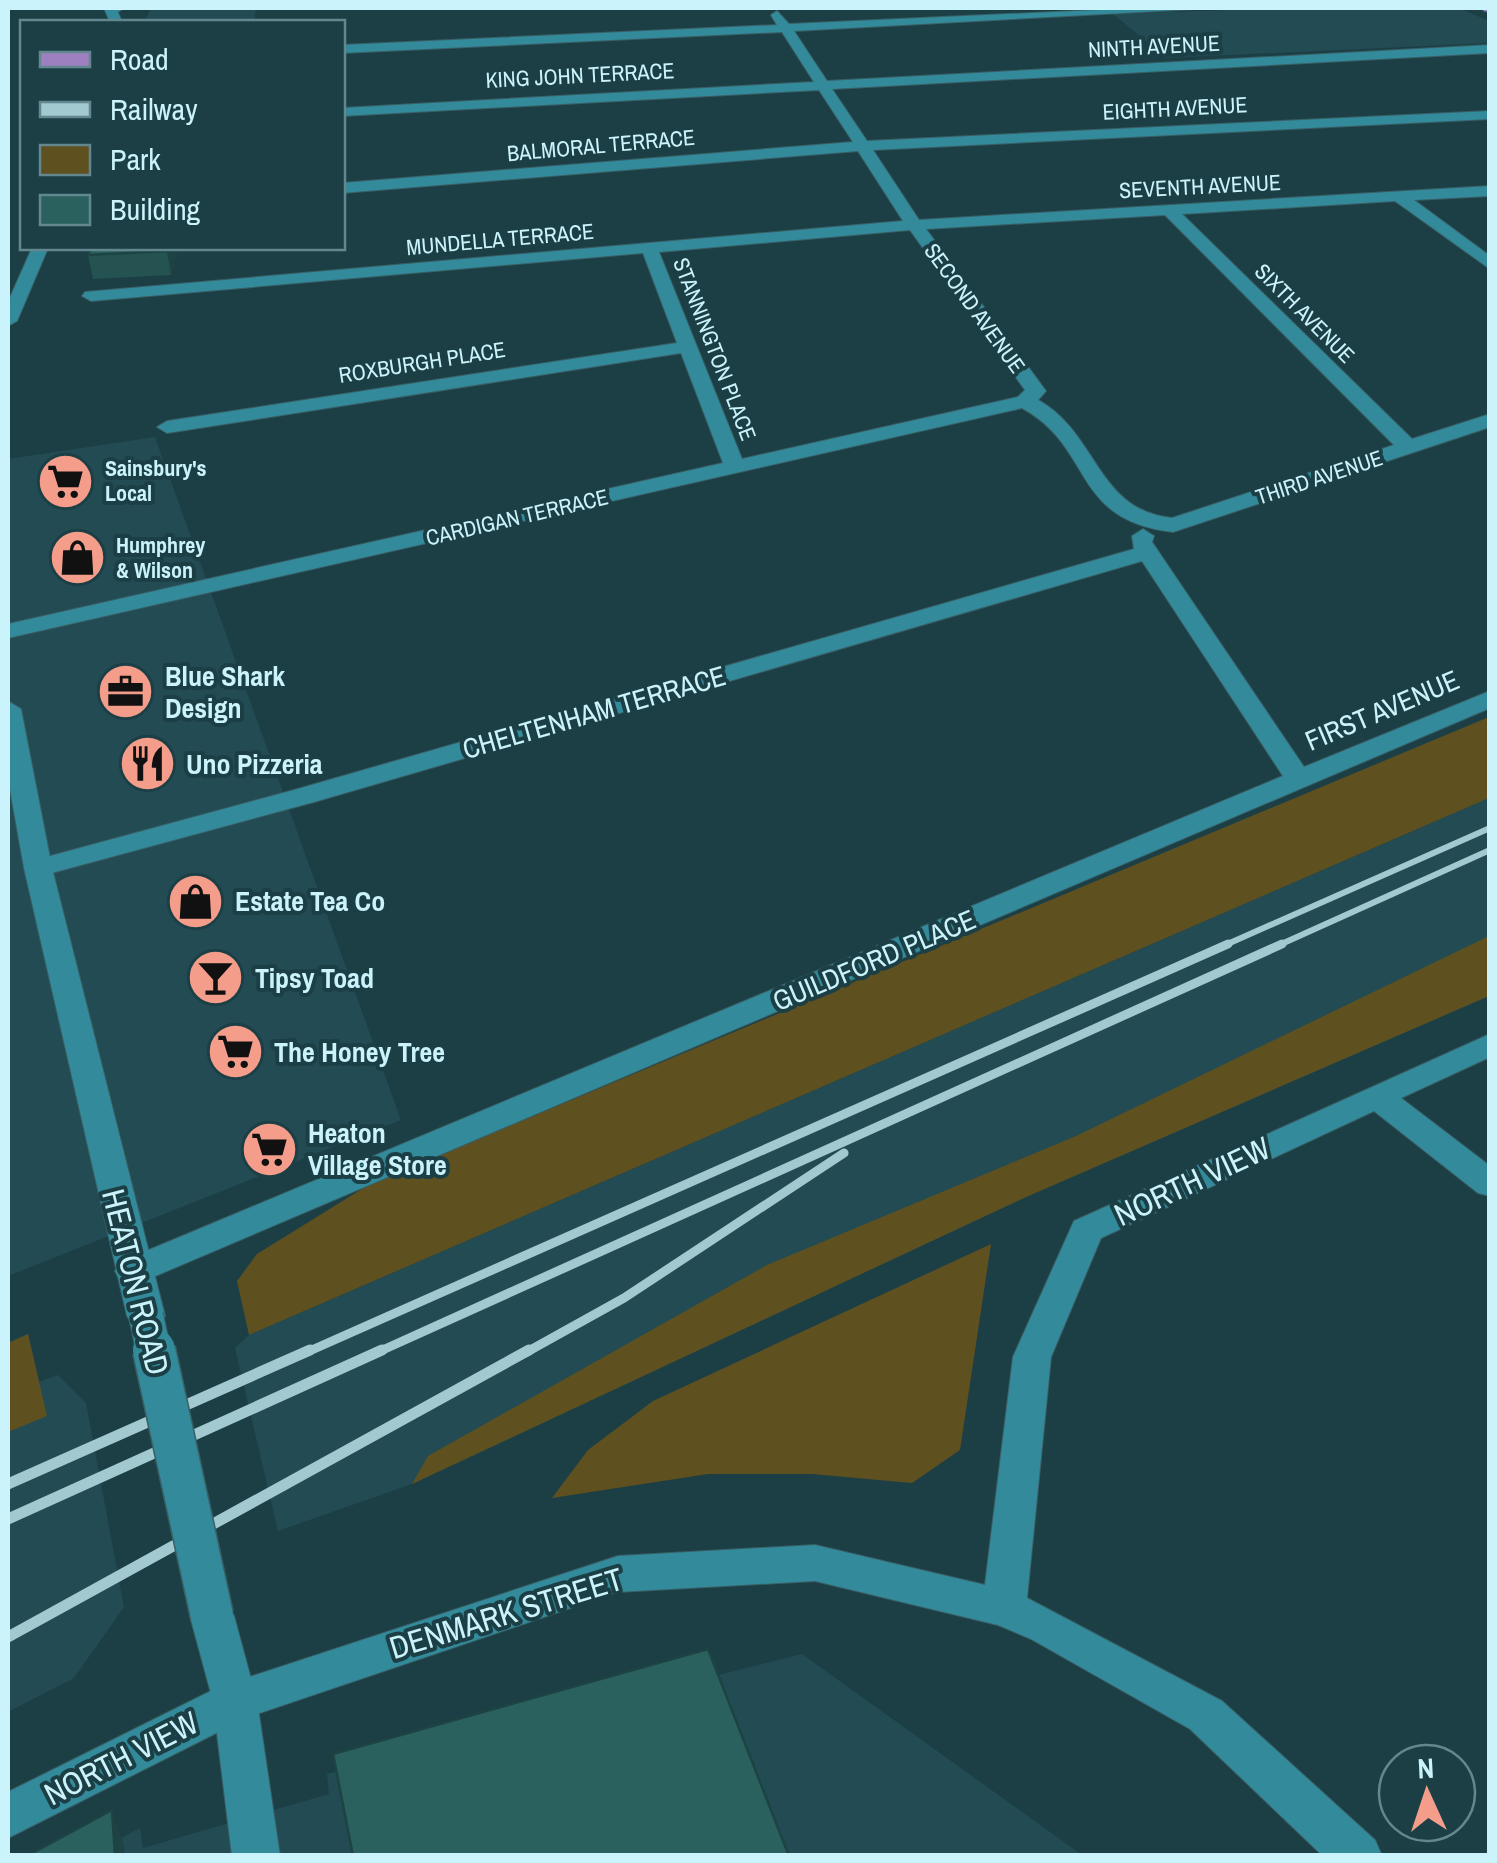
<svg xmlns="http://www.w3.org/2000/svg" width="1497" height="1863" viewBox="0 0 1497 1863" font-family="'Archivo Narrow',sans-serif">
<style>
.built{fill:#234b53}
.green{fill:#5f5020}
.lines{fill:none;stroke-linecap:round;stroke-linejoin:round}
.street-casing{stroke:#395f66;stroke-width:2}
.secondary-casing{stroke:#395f66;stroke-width:2}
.primary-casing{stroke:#395f66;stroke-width:2}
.street{fill:#338a9a;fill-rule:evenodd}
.secondary{fill:#338a9a;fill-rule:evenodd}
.primary{fill:#9e7fbf;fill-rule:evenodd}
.rail-far2{stroke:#a2c9d0;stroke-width:6}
.rail-far1{stroke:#a2c9d0;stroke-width:9}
.rail{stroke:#a2c9d0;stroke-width:11}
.secondary-bridge-far1-casing{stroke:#395f66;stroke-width:36;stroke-linecap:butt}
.secondary-bridge-casing{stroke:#395f66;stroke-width:45;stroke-linecap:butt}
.secondary-bridge-far1{stroke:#338a9a;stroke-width:34}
.secondary-bridge{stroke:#338a9a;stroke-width:42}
.wall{fill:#245351}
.shaded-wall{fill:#1d4342}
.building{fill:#2a605e;stroke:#1d4342;stroke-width:2.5}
.labels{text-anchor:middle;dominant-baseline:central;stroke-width:8;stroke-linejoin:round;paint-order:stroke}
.far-street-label{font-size:22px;fill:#cbf3fb;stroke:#1c3f46}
.far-poi-label{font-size:22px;font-weight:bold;fill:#cbf3fb;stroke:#1c3f46;text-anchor:start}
.poi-label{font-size:28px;font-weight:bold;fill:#cbf3fb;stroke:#1c3f46;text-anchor:start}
.street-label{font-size:28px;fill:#cbf3fb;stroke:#1c3f46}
.near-street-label{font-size:32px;fill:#cbf3fb;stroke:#1c3f46}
</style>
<rect width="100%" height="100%" fill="#1c3f46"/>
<path class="built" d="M256 8 254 22H145L150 9Z
M1285 8H1459L1489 21V43L1166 58 1113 14Z
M155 437 401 1120 8 1276V459Z
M1489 798V996L1026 1197 412 1484 278 1531 235 1348 249 1335Z
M28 1334 39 1382 58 1375 86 1403 124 1607 74 1678 8 1712V1343Z
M802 1654 1082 1855 87 1856 140 1828 143 1848 329 1794 327 1774Z"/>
<path class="green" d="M1489 717V798L249 1335 237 1281 257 1254 370 1184Z
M1489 936V996L1026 1197 412 1484 428 1456 767 1265 1076 1136Z
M991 1244 960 1450 912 1483 812 1474H708L552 1498 588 1450 653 1401Z
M28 1334 47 1416 8 1432V1343Z"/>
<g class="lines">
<defs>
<path id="street" d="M104 8H124L118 12Z
M1142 8H1215L794 31 827 81 1490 45V53L832 89 867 141 1490 111V119L873 150 919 220 1490 186V196L1414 200 1490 256V269L1395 201 1182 214 1412 439 1490 414V427L1173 532C1070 520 1095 448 1022 408L8 638V624L723 463 681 353 167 433 157 427 167 421 677 343 643 253 91 301 82 296 85 292 903 221 858 151 342 193V183L853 142 819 90 342 116V108L814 82 782 32 342 53V45L777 25 771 15 777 11 789 24ZM1165 215 1394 445 1172 518C1096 510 1098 433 1038 400L1046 391 926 229ZM910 230 1025 390 1018 397 742 459 659 252Z
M1143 529 1154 536 1152 542 1304 767 1490 691V708L146 1280 133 1284 120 1280 115 1271 120 1262 1283 776 1142 561 314 802 48 874H28L24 868 28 862 294 790 1134 549 1132 536Z
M1490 1034V1057L1401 1098 1490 1166V1196L1478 1193 1374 1111 1101 1238 1051 1357 1027 1598 1222 1701 1375 1840 1382 1856H1323L1190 1729 1031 1639 998 1625 815 1581 618 1592 248 1717 8 1838V1792L219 1687 618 1556 815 1545 985 1585 1013 1357 1074 1221Z"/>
<path id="secondary" d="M104 8H116L122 22H110Z
M32 248H48L17 321 8 326V302Z
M8 701 21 709 52 868 165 1316 159 1326 146 1330 133 1326 127 1316 24 868 8 778Z
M212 1597 227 1603 234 1616 257 1701 280 1856H232L213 1701 190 1616 197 1603Z"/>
<path id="primary" d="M1482 8H1490V12L1484 11Z"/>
</defs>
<use href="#street" class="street-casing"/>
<use href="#secondary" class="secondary-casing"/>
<use href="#primary" class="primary-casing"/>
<use href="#street" class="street"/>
<use href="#secondary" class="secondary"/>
<use href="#primary" class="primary"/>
<path class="rail-far2" d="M1223 946 1490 828
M1277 946 1490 850"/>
<path class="rail-far1" d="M305 1353 1228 944
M376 1353 1282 944
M525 1353 624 1298 844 1153"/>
<path class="rail" d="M8 1484 310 1350
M8 1519 382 1350
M8 1637 529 1350"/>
<defs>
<path id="secondary-bridge-far1" d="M146 1316 154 1353"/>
<path id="secondary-bridge" d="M154 1350 212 1616"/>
</defs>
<use href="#secondary-bridge-far1" class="secondary-bridge-far1-casing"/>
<use href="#secondary-bridge" class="secondary-bridge-casing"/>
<use href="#secondary-bridge-far1" class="secondary-bridge-far1"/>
<use href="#secondary-bridge" class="secondary-bridge"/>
</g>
<path class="wall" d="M178 248 171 275 93 279 88 255Z"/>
<path class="shaded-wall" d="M168 248H178L171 275 167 251Z
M112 1810 124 1846 125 1856H115Z"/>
<path class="building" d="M91 248H168L167 251 88 255Z
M708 1649 789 1856H353L333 1754Z
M112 1810 115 1856H27Z"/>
<defs>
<symbol id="supermarket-disc" viewBox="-11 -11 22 22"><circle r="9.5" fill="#f49d8b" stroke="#1c3f46"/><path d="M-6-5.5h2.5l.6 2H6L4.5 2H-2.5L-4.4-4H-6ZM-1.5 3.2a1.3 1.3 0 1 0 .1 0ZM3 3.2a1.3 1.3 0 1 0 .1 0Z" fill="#111"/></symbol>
<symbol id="shop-disc" viewBox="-11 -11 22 22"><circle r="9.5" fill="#f49d8b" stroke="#1c3f46"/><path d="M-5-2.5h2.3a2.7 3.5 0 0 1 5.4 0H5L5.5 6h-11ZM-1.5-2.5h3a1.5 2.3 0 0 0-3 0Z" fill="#111"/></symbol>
<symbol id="office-disc" viewBox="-11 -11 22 22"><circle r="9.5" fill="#f49d8b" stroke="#1c3f46"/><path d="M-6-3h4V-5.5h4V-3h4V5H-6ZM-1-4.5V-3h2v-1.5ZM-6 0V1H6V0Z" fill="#111"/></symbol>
<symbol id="restaurant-disc" viewBox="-11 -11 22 22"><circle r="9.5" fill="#f49d8b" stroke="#1c3f46"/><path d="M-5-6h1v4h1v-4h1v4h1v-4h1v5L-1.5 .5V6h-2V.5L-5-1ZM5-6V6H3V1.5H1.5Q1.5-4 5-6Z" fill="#111"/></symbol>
<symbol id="bar-disc" viewBox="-11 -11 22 22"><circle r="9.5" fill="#f49d8b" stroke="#1c3f46"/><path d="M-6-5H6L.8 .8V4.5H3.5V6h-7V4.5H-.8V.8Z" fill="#111"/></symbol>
</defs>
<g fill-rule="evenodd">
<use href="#supermarket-disc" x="34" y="450" width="63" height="63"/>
<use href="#shop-disc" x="46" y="526" width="63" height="63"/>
<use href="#office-disc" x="94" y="660" width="63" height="63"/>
<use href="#restaurant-disc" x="116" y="732" width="63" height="63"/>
<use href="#shop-disc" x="164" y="870" width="63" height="63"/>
<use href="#bar-disc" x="184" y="946" width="63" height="63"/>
<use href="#supermarket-disc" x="204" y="1020" width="63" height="63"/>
<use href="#supermarket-disc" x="238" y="1118" width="63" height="63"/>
</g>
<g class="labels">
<g class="far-street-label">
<text transform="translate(1154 46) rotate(-3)">NINTH AVENUE</text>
<text transform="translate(580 75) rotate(-3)">KING JOHN TERRACE</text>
<text transform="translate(1175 108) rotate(-3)">EIGHTH AVENUE</text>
<text transform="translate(601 145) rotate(-5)">BALMORAL TERRACE</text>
<text transform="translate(1200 186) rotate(-3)">SEVENTH AVENUE</text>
<text transform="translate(500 239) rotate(-5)">MUNDELLA TERRACE</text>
<text transform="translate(975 308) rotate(54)">SECOND AVENUE</text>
<text transform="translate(1305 313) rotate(45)">SIXTH AVENUE</text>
<text transform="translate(715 349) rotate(69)">STANNINGTON PLACE</text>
<text transform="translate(422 362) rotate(-9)">ROXBURGH PLACE</text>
<text transform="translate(1319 477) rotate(-18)">THIRD AVENUE</text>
<text transform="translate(517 517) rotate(-13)">CARDIGAN TERRACE</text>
</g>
<g class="far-poi-label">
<text x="105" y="468">Sainsbury's<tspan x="105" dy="25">Local</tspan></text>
<text x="116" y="545">Humphrey<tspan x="116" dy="25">&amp; Wilson</tspan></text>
</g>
<g class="poi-label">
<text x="165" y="676">Blue Shark<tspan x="165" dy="32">Design</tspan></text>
<text x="186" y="764">Uno Pizzeria</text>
<text x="235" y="901">Estate Tea Co</text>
<text x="255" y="978">Tipsy Toad</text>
<text x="274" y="1052">The Honey Tree</text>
<text x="308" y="1133">Heaton<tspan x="308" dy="32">Village Store</tspan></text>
</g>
<g class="street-label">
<text transform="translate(1382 710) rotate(-23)">FIRST AVENUE</text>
<text transform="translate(594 712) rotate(-16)">CHELTENHAM TERRACE</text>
<text transform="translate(874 960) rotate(-23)">GUILDFORD PLACE</text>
</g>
<g class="near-street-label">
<text transform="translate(1192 1181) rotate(-25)">NORTH VIEW</text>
<text transform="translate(136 1282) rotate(76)">HEATON ROAD</text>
<text transform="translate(506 1613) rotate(-17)">DENMARK STREET</text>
<text transform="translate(121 1758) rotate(-27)">NORTH VIEW</text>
</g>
</g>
<rect width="1497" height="1863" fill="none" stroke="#cbf3fb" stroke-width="20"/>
<rect x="20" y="20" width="325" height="230" fill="#1c3f46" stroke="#62878e" stroke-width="2.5"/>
<rect x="40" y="52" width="50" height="15" fill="#9e7fbf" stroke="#62878e" stroke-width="2.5"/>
<text x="110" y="70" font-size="30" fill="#cbf3fb">Road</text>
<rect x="40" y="102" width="50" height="15" fill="#a2c9d0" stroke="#62878e" stroke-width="2.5"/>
<text x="110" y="120" font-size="30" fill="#cbf3fb">Railway</text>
<rect x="40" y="145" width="50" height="30" fill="#5f5020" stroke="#62878e" stroke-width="2.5"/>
<text x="110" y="170" font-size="30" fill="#cbf3fb">Park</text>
<rect x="40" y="195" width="50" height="30" fill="#2a605e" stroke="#62878e" stroke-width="2.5"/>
<text x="110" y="220" font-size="30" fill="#cbf3fb">Building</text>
<g transform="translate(1427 1793) rotate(357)"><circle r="48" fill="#1c3f46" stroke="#62878e" stroke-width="2.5"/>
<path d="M0-8L18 38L0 25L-18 38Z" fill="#f49d8b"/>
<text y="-15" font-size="28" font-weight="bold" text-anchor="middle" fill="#cbf3fb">N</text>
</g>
</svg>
